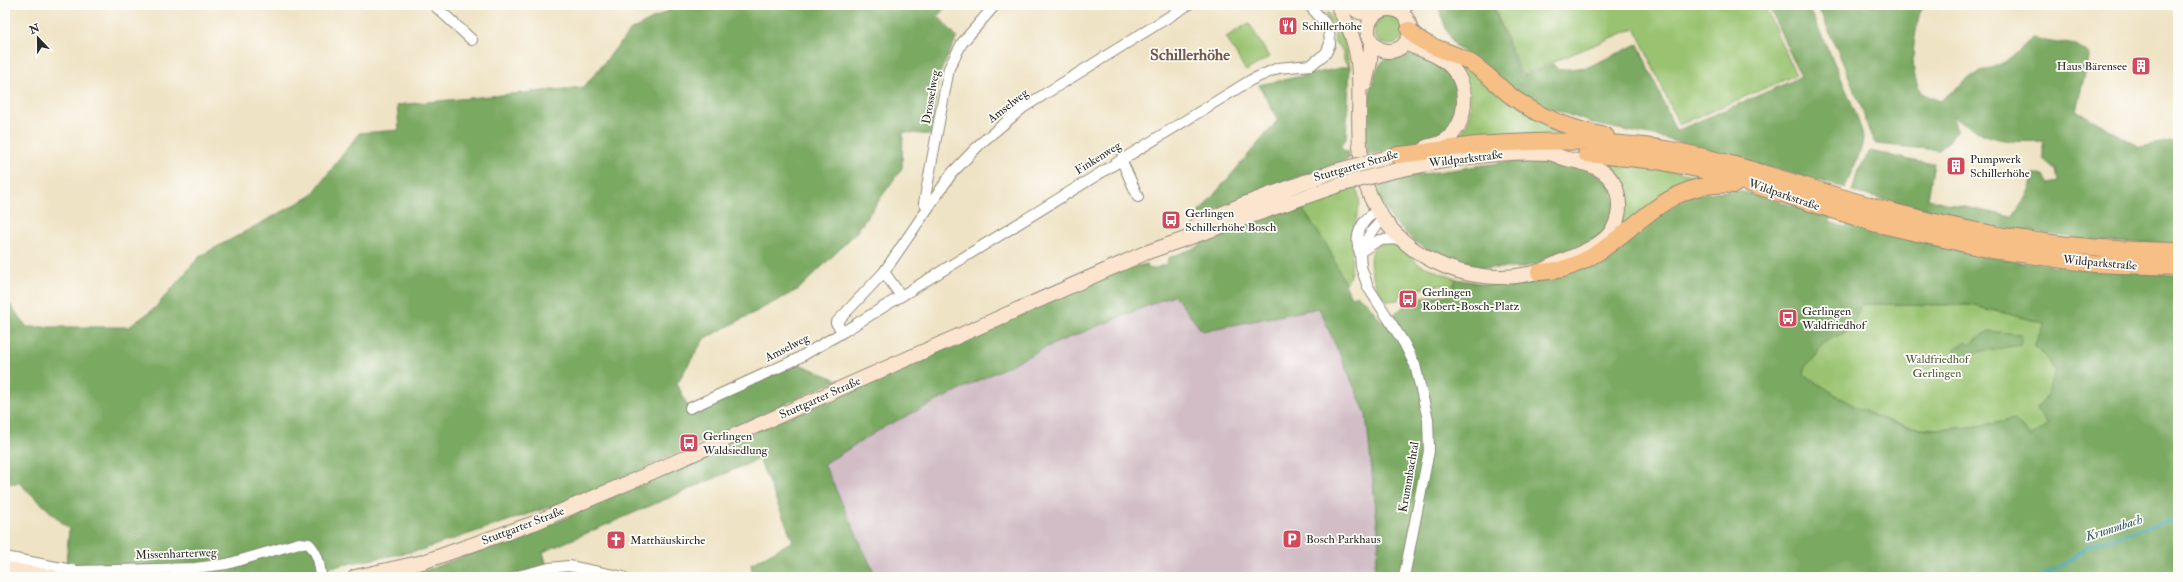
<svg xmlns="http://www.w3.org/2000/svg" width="2183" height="582" viewBox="0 0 2183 582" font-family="'IM FELL Double Pica',serif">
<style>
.industrial{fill:#d2bdc6}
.green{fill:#99c36f;stroke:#62774d}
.forest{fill:#7aa962;stroke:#526a46;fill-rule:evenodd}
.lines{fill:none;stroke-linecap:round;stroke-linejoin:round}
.stream{stroke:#3ea9be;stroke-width:2.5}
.minor-casing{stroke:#8d8778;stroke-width:12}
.tertiary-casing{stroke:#8d8778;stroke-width:14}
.secondary-casing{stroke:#8d8778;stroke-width:16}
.trunk-casing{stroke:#8d8778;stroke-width:18}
.minor{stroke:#fff;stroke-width:10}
.tertiary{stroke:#fff;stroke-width:12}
.secondary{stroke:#fbe5cf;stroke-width:14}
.trunk{stroke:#f5bf86;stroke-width:16}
.secondary-bridge-casing{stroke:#8d8778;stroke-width:16;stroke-linecap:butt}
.secondary-bridge{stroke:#fbe5cf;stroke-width:14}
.labels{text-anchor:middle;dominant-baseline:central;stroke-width:3.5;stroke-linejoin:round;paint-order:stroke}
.poi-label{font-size:12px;fill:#2b2b2b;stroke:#fdfcf7;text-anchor:start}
.street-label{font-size:12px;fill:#2b2b2b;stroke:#fdfcf7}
.park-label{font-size:12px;fill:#526043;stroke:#fdfcf7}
.water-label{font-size:13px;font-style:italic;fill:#335d66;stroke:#fdfcf7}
.district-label{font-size:16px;font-weight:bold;fill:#74584c;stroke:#fdfcf7}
</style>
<rect width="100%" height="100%" fill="#fdfcf7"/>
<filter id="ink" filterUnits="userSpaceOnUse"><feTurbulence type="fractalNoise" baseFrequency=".025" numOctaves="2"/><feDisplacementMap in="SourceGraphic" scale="8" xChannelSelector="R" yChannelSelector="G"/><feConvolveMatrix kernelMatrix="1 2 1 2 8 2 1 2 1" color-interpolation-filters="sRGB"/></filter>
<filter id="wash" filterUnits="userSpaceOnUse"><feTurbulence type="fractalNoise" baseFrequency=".012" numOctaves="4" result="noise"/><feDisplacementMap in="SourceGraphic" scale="16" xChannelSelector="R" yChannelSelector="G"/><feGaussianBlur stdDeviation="0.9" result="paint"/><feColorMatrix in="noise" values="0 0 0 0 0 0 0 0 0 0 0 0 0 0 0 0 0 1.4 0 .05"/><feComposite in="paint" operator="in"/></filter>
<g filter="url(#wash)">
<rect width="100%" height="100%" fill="#efe3c5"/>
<path class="industrial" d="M1174 295 1202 331 1319 308 1366 414 1379 542 1373 577H876L824 464 886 426 1049 346Z"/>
<path class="green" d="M1493 5H1764L1796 75 1679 125 1635 28 1522 75Z
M1328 12 1342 33 1350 66 1344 61C1344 53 1342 47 1335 43L1334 31 1326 16Z
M1374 30a15 15 0 1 1 30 0a15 15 0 1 1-30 0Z
M1249 23 1269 57 1246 71 1226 37Z
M1443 53 1561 131 1562 135 1458 139C1460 134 1464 130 1466 126 1479 92 1462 79 1443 53Z
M1598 160 1637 164 1708 178 1617 233Z
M1357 187 1360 204 1352 236 1351 272 1348 281 1344 285C1334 255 1316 230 1299 204Z
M1392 243 1419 264 1456 279 1454 285 1429 286 1399 296 1398 300 1387 301C1377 293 1367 267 1371 254 1372 249 1375 247 1378 244Z
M1860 304 1971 305 2045 323 2034 347 2045 355 2055 371 2047 395 2037 408 2048 425 2031 437 2014 419C1982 427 1938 433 1904 425 1867 417 1835 395 1804 374L1805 367 1816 356 1823 343 1846 331 1856 317Z"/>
<path class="forest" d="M680 5H947L938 16 957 37 938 77 931 135 903 132 902 168 855 234 799 289 704 339 677 383 689 410 799 364 838 380 588 494 421 550 279 577H86L65 574 69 529 19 483 5 484V298L27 327H129L155 308 200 256 311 196 359 133 399 130 397 105 584 87 631 30Z
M1438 5H1492L1521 77 1553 64 1559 70 1588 67 1638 44 1676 131 1801 77 1768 5H1807C1817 26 1864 123 1863 139 1861 155 1851 172 1845 188L1659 137 1598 125 1532 102 1456 47 1446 29Z
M1817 5H1921C1916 35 1906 64 1921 93L1940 101 1972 76 2005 62 2033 38 2076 45 2090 54 2076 110 2140 147 2170 141 2178 144V244L2103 242 1998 227 1852 192 1858 170 1870 151 1919 162 1934 163 1928 199 2012 217C2023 203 2030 192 2033 175H2044L2048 184 2058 182 2056 170 2043 159V141C2004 143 1985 140 1954 116L1956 132 1948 142 1938 150 1876 144C1870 138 1864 114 1860 104 1847 71 1832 38 1817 5Z
M1406 50C1416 54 1431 57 1440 64 1462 79 1464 118 1444 135 1430 146 1385 150 1367 155 1364 133 1367 77 1383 61 1389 55 1398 54 1406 50Z
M1350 66 1346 139 1341 146 1343 150 1347 151 1349 159 1273 186 1221 208 1195 217 1278 120 1259 85Z
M1554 160 1587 168 1608 183 1615 207 1604 233 1563 258 1520 268H1474L1437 256 1414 241 1394 222 1379 198 1373 183 1390 179 1504 162Z
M1734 190 1756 195 1831 217 1829 222 1846 227 1847 223 1961 250V252C2033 266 2105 270 2178 275V577H1373L1379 542 1366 414 1319 308 1202 331 1174 295 1049 346 886 426 824 464 876 577H753L751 564 793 541 759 459 543 552 547 566 504 577H417L419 573 564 519 825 400 1124 269 1147 264 1148 268 1153 269 1167 264 1168 258 1197 247 1202 243 1201 241 1214 234 1210 238 1299 204 1328 247 1351 297 1358 295V297L1365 300 1382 322C1410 303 1415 295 1451 295L1456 279 1485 284 1502 285 1534 282 1554 277 1636 231 1689 195ZM1861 304 1971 305 2044 323 2034 347 2045 355 2055 371 2047 395 2037 408 2048 425 2031 437 2014 419C1981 427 1938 433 1905 426 1867 417 1835 395 1804 374L1805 367 1816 356 1823 343 1846 332 1856 317Z
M1988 331 2020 334 2022 339 2021 345 1982 351 1959 359 1954 349 1966 342 1968 345Z"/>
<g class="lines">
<path class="stream" d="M2040 577 2069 561 2087 546 2167 521 2178 522"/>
</g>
</g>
<g filter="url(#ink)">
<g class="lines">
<defs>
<path id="minor" d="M434 5 472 40
M1121 159 1138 197
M928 206 924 203 949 68 962 43 995 5
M1383 219 1371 232 1363 247 1360 253 1361 267 1368 287 1404 343 1415 365 1428 419 1429 451 1404 577
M1363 250 1379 240 1401 239
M1360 253C1353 237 1361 220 1377 211
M884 272 901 296
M843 332 836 323 884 272 952 173 981 143 1024 107 1188 5
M690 408 795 360 843 332 1251 80 1278 68 1311 65 1326 53 1330 44 1329 31 1325 23 1309 5
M5 557 77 571 195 568 227 564 299 543 309 544C318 553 320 565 321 577
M514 577 549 568 569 566 623 577"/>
<path id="tertiary" d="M1400 13 1407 5"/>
<path id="secondary" d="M1349 5 1359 12 1374 15
M1339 9C1371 60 1354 102 1361 156
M1368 30a21 21 0 1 1 42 0a21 21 0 1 1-42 0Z
M1405 43C1423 51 1440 54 1453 69 1470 88 1467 124 1446 140 1440 144 1434 145 1426 147
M1365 84 1370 62 1371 41
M1366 185C1389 254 1467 291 1537 272 1545 270 1554 264 1562 261 1579 254 1599 247 1611 232 1619 221 1621 205 1617 192 1611 169 1588 163 1567 159 1561 158 1554 153 1547 153 1496 150 1439 161 1389 172
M1195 226 1244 204 1335 171
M5 569 53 577
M355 577 423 562 534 523 630 482 1145 253 1339 185"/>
<path id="trunk" d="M1409 30C1423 47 1448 50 1466 60 1483 69 1496 84 1511 96 1540 118 1571 129 1606 136
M1586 154 1657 161 1712 172 1877 224 1992 250 2094 264 2178 267
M1397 155C1423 153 1450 148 1476 145 1540 140 1608 139 1671 150 1746 164 1817 192 1890 211 1984 236 2081 251 2178 251
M1539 272C1546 271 1555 271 1563 269 1630 249 1655 178 1734 185"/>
</defs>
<use href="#minor" class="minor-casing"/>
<use href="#tertiary" class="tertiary-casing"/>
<use href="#secondary" class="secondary-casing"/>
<use href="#trunk" class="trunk-casing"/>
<use href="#minor" class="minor"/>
<use href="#tertiary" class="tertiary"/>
<use href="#secondary" class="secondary"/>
<use href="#trunk" class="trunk"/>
<defs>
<path id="secondary-bridge" d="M1335 171 1385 158
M1339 185 1389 172"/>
</defs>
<use href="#secondary-bridge" class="secondary-bridge-casing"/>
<use href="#secondary-bridge" class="secondary-bridge"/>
</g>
</g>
<defs>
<symbol id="restaurant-square" viewBox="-11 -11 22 22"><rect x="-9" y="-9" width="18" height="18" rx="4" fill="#d1495b" stroke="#fdfcf7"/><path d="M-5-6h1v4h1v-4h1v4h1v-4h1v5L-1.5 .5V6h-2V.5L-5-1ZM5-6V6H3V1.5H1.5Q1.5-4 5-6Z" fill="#fff"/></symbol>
<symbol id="building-square" viewBox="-11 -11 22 22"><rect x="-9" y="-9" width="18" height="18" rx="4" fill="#d1495b" stroke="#fdfcf7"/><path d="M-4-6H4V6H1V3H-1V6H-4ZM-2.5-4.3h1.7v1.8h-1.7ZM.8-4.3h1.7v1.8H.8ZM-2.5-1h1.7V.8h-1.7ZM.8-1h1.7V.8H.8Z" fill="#fff"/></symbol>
<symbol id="bus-square" viewBox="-11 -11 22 22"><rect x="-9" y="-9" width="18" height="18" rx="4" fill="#d1495b" stroke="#fdfcf7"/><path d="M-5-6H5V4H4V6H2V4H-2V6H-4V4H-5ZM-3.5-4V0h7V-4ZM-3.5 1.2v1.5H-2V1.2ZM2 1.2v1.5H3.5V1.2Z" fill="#fff"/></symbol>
<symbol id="parking-square" viewBox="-11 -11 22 22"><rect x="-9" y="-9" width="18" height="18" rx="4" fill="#d1495b" stroke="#fdfcf7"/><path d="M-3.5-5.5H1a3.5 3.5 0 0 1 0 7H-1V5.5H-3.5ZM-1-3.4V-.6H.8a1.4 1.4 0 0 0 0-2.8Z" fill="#fff"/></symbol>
<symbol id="church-square" viewBox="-11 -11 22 22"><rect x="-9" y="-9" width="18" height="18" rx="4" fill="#d1495b" stroke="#fdfcf7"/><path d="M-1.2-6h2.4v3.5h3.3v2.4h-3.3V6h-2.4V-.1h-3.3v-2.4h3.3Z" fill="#fff"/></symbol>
</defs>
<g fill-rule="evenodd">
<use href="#restaurant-square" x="1277" y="15" width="22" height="22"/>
<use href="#building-square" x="2130" y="55" width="22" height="22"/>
<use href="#building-square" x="1945" y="155" width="22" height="22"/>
<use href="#bus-square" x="1160" y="209" width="22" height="22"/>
<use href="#bus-square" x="1397" y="288" width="22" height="22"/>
<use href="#bus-square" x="1777" y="307" width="22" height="22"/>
<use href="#bus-square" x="678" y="432" width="22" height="22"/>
<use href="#parking-square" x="1281" y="528" width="22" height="22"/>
<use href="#church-square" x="605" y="529" width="22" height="22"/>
</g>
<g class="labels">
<g class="poi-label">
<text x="1302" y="26">Schillerhöhe</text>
<text x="2127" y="66" text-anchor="end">Haus Bärensee</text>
<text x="1970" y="159">Pumpwerk<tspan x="1970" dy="14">Schillerhöhe</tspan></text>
<text x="1185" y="213">Gerlingen<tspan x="1185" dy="14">Schillerhöhe Bosch</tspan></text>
<text x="1422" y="292">Gerlingen<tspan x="1422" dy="14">Robert-Bosch-Platz</tspan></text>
<text x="1802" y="311">Gerlingen<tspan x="1802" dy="14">Waldfriedhof</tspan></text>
<text x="703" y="436">Gerlingen<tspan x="703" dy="14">Waldsiedlung</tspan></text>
<text x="1306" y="539">Bosch Parkhaus</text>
<text x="630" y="540">Matthäuskirche</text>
</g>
<g class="street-label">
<text transform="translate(931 97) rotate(-80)">Drosselweg</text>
<text transform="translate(1008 106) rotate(-38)">Amselweg</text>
<text transform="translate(1098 158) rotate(-32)">Finkenweg</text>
<text transform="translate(1466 159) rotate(-7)">Wildparkstraße</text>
<text transform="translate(1356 166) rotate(-16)">Stuttgarter Straße</text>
<text transform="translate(1784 195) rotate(19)">Wildparkstraße</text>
<text transform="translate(2100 263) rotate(5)">Wildparkstraße</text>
<text transform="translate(787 348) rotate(-27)">Amselweg</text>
<text transform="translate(820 398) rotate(-24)">Stuttgarter Straße</text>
<text transform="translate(1409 477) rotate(-80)">Krummbachtal</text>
<text transform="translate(523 526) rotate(-21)">Stuttgarter Straße</text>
<text transform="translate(176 554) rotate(-2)">Missenharterweg</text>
</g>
<g class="park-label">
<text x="1937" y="359">Waldfriedhof<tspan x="1937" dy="14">Gerlingen</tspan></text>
</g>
<g class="water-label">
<text transform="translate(2114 528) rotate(-18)">Krummbach</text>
</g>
<g class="district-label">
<text x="1190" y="55">Schillerhöhe</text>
</g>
</g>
<rect width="2183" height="582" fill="none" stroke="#fdfcf7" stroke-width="20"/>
<g transform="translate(38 38) rotate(338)" stroke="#fdfcf7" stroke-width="3" paint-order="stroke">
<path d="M0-3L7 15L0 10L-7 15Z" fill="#2b2b2b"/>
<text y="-6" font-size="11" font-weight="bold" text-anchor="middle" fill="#2b2b2b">N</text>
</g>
</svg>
